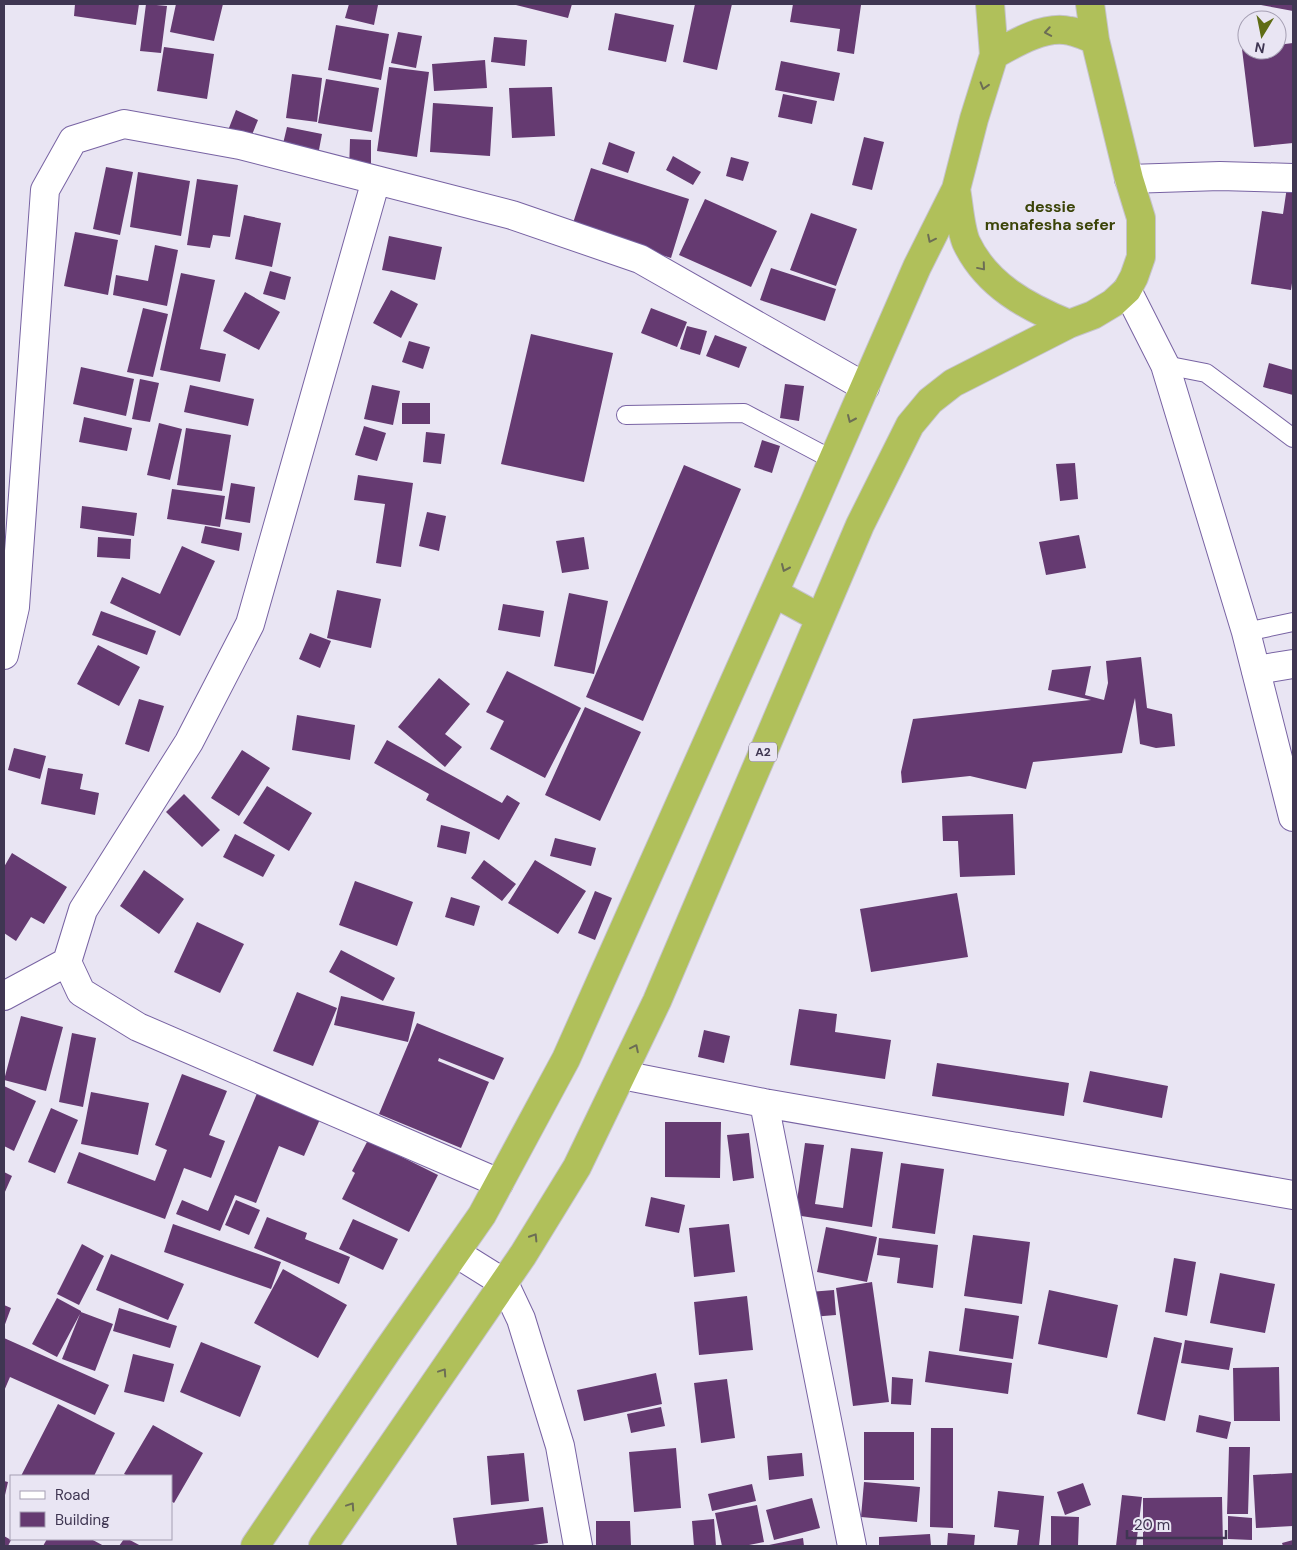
<svg xmlns="http://www.w3.org/2000/svg" width="1297" height="1550" viewBox="0 0 1297 1550" font-family="'DM Sans',sans-serif">
<style>
.building{fill:#653a71}
.lines{fill:none;stroke-linecap:round;stroke-linejoin:round}
.service-casing{stroke:#7863a3;stroke-width:20}
.minor-casing{stroke:#7863a3;stroke-width:30}
.secondary-casing{stroke:#7863a3;stroke-width:30}
.trunk-casing{stroke:#c5c3cb;stroke-width:30}
.service{stroke:#fff;stroke-width:18}
.minor{stroke:#fff;stroke-width:28}
.secondary{stroke:#fff;stroke-width:28}
.trunk{stroke:#b0c05a;stroke-width:28}
.oneway{stroke:#6c6d55}
.labels{text-anchor:middle;dominant-baseline:central;stroke-width:5;stroke-linejoin:round;paint-order:stroke}
.shield{fill:#e9e5f3;stroke:#726a82;stroke-width:1}
.shield-label{font-size:12px;font-weight:bold;fill:#3f3652}
.quarter-label{font-size:16px;font-weight:bold;fill:#3b4408;stroke:#e9e5f3}
</style>
<rect width="100%" height="100%" fill="#e9e5f3"/>
<path class="building" d="M75 4H139L136 25 74 16Z
M146 4 167 6 161 53 140 51Z
M176 4H223L214 41 170 32Z
M349 4H371L378 5 374 25 345 18Z
M512 4H572L568 18Z
M695 4H732L717 70 683 62Z
M793 4H851L861 5 854 54 837 51 840 29 790 22Z
M1262 4H1293V11L1261 5Z
M615 13 674 25 666 62 608 50Z
M336 25 389 34 381 80 328 70Z
M398 32 422 36 416 68 391 63Z
M494 37 527 40 525 66 491 62Z
M1293 43V143L1254 147 1242 49 1247 48V50H1277V45Z
M164 47 214 54 207 99 157 91Z
M485 60 487 88 434 91 432 64Z
M781 61 840 73 834 101 775 90Z
M389 67 429 72 417 157 377 151Z
M292 74 322 78 317 122 286 118Z
M326 79 379 88 372 132 318 123Z
M552 87 555 136 512 138 509 88Z
M783 94 817 101 812 124 778 117Z
M433 103 493 107 490 156 430 152Z
M236 110 258 120 249 142 227 133Z
M287 127 322 134 318 155 282 148Z
M864 137 884 142 872 190 852 185Z
M350 139 371 140V172H349Z
M609 142 635 152 628 173 602 164Z
M673 156 701 172 693 185 666 170Z
M731 157 749 162 743 181 726 176Z
M106 167 133 172 120 235 93 229Z
M591 168 689 199 671 258 572 226Z
M138 172 190 181 181 236 130 227Z
M197 179 238 185 230 237 213 235 210 248 187 245Z
M1287 187 1293 188V276L1291 290 1251 284 1262 211 1283 214Z
M705 199 777 231 751 287 679 255Z
M811 213 857 229 836 286 790 270Z
M244 215 281 223 272 267 235 259Z
M75 232 118 240 108 295 64 286Z
M389 236 442 247 435 280 382 270Z
M155 245 178 250 167 306 113 295 116 275 148 281Z
M771 268 836 289 825 321 760 300Z
M270 271 291 277 285 300 263 294Z
M181 273 215 280 200 349 226 354 220 382 160 370Z
M391 290 418 304 401 338 373 323Z
M245 292 280 312 259 350 223 331Z
M143 308 168 314 153 377 127 372Z
M651 308 687 322 677 347 641 333Z
M687 326 707 331 700 355 680 349Z
M531 334 613 353 584 482 501 464Z
M715 335 747 347 739 368 706 356Z
M409 341 430 347 423 369 402 362Z
M1269 363 1293 370V395L1263 387Z
M81 367 134 379 126 416 73 404Z
M140 379 159 383 150 422 132 419Z
M785 384 804 386 799 421 780 418Z
M190 385 254 399 248 426 184 412Z
M372 385 400 391 393 425 364 419Z
M402 403H430V424H402Z
M84 417 132 428 127 451 79 442Z
M159 423 182 429 170 480 147 475Z
M364 426 386 433 377 461 355 455Z
M186 428 231 435 222 491 177 485Z
M426 432 445 434 441 464 423 462Z
M762 440 780 446 772 473 754 467Z
M1075 463 1078 499 1060 501 1056 464Z
M684 465 741 489 643 721 586 697Z
M358 475 413 483 401 567 376 563 385 504 354 500Z
M231 483 255 487 250 523 225 519Z
M172 489 225 496 220 527 167 519Z
M82 506 137 513 134 536 80 528Z
M427 512 446 516 439 551 419 546Z
M205 526 242 533 239 551 201 543Z
M1079 535 1086 568 1046 575 1039 542Z
M98 537 131 539 130 559 97 557Z
M584 537 589 569 562 573 556 541Z
M182 546 215 561 180 636 110 603 122 577 160 594Z
M337 590 381 599 371 648 327 638Z
M569 593 608 601 594 674 554 666Z
M503 604 544 611 540 637 498 630Z
M101 611 156 631 147 655 92 635Z
M310 633 331 641 320 668 299 659Z
M98 645 140 667 119 706 77 684Z
M1141 657 1147 708 1172 714 1175 746 1156 748 1140 744 1135 698 1122 753 1033 762 1026 789 970 776 902 783 901 772 913 719 1091 700 1048 690 1052 670 1091 666 1085 695 1104 700 1108 683 1106 661Z
M507 671 581 708 545 778 490 749 504 721 486 712Z
M439 678 470 704 445 734 462 747 445 767 398 727Z
M139 699 164 706 149 752 125 744Z
M585 707 641 732 600 821 545 795Z
M297 715 355 725 350 760 292 750Z
M387 740 502 803 507 795 520 803 499 840 426 800 429 794 374 763Z
M14 748 46 756 40 779 8 770Z
M242 750 270 768 239 816 211 798Z
M48 768 83 774 80 789 99 793 95 815 41 804Z
M267 786 312 813 289 851 243 823Z
M184 794 220 830 202 847 166 812Z
M1013 814 1015 875 960 877 958 841H943L942 816Z
M441 825 470 832 466 854 437 847Z
M235 834 275 855 263 877 223 857Z
M555 838 596 848 591 866 550 856Z
M12 853 67 887 44 924 31 917 16 941 4 933V867Z
M484 860 516 884 502 901 471 878Z
M535 860 586 891 558 934 508 903Z
M144 870 184 899 159 934 120 906Z
M355 881 413 902 397 946 339 925Z
M595 891 612 898 595 940 578 933Z
M957 893 968 957 871 972 860 909Z
M451 897 480 906 474 926 445 917Z
M197 922 244 944 220 993 174 972Z
M341 950 395 978 383 1001 329 972Z
M297 992 337 1008 313 1066 273 1051Z
M341 996 415 1012 408 1042 334 1025Z
M799 1009 837 1014 835 1032 891 1040 885 1079 790 1065Z
M21 1016 63 1027 46 1091 4 1080Z
M417 1023 504 1058 494 1080 439 1058 438 1061 489 1082 461 1148 379 1114Z
M704 1030 730 1036 724 1063 698 1057Z
M72 1033 96 1038 83 1107 59 1102Z
M937 1063 1069 1083 1064 1116 932 1096Z
M1090 1071 1168 1086 1162 1118 1083 1102Z
M182 1074 227 1091 209 1135 225 1141 211 1178 184 1168 165 1219 67 1183 79 1152 155 1181 167 1150 155 1145Z
M4 1086 36 1101 14 1151 4 1146Z
M258 1091 321 1117 304 1156 279 1146 256 1203 235 1195 220 1231 176 1214 182 1200 208 1211Z
M91 1092 149 1103 138 1155 81 1144Z
M51 1108 78 1120 55 1173 28 1162Z
M665 1122H721L720 1178 665 1177Z
M749 1133 754 1178 733 1181 727 1135Z
M368 1140 438 1175 409 1232 342 1199 355 1173 352 1171Z
M805 1143 824 1145 815 1204 843 1208 851 1148 883 1152 872 1227 795 1215Z
M901 1163 944 1169 935 1234 892 1228Z
M4 1172 12 1176 4 1194Z
M651 1197 685 1205 679 1233 645 1226Z
M236 1200 260 1210 249 1235 225 1225Z
M267 1217 307 1233 305 1239 350 1257 339 1284 254 1248Z
M353 1219 398 1239 383 1270 339 1249Z
M173 1224 281 1262 271 1289 164 1252Z
M729 1224 735 1272 694 1277 689 1228Z
M826 1227 877 1237 867 1282 817 1272Z
M973 1235 1030 1242 1022 1304 964 1296Z
M879 1238 938 1245 933 1288 897 1283 900 1258 877 1255Z
M82 1244 104 1256 79 1305 57 1294Z
M111 1254 184 1284 168 1320 96 1290Z
M1174 1258 1196 1262 1187 1316 1165 1312Z
M283 1269 347 1305 318 1358 254 1323Z
M1220 1273 1275 1284 1265 1333 1210 1323Z
M872 1282 889 1402 853 1406 836 1288Z
M834 1290 836 1315 811 1317 809 1292Z
M1049 1290 1118 1305 1107 1358 1038 1344Z
M747 1296 753 1350 699 1355 694 1302Z
M57 1298 81 1311V1312L113 1324 95 1371 62 1359 80 1314 57 1357 32 1344Z
M4 1305 11 1308 4 1327Z
M119 1308 177 1326 170 1348 113 1331Z
M965 1308 1019 1316 1013 1359 959 1351Z
M1154 1337 1182 1343 1165 1421 1137 1414Z
M4 1338 109 1385 95 1415 10 1377 4 1391Z
M1185 1340 1233 1348 1229 1370 1181 1363Z
M201 1342 261 1366 240 1417 180 1392Z
M929 1351 1012 1363 1008 1394 925 1382Z
M133 1354 174 1364 164 1402 124 1392Z
M1279 1367 1280 1421H1234L1233 1368Z
M656 1373 662 1404 584 1421 577 1390Z
M892 1377 913 1379 911 1405 891 1404Z
M727 1379 735 1438 701 1443 694 1383Z
M58 1404 115 1433 94 1476H21Z
M661 1407 665 1426 631 1433 627 1414Z
M1199 1415 1231 1422 1227 1439 1196 1432Z
M153 1425 203 1453 174 1503 171 1501V1476H128L124 1474Z
M931 1428H953V1528L930 1527Z
M864 1432H914V1480H864Z
M1229 1447H1250L1248 1514H1227Z
M676 1448 681 1508 634 1512 629 1452Z
M524 1453 529 1501 491 1505 487 1456Z
M802 1453 804 1476 769 1480 767 1456Z
M1293 1473V1526L1256 1528 1253 1475Z
M4 1481 8 1482 5 1495H4Z
M864 1482 920 1487 917 1522 861 1517Z
M1083 1483 1091 1505 1065 1515 1057 1492Z
M752 1484 756 1501 712 1511 708 1494Z
M998 1491 1044 1496 1039 1546H1017L1019 1530 994 1527Z
M1122 1495 1142 1497 1136 1546H1116Z
M1222 1497 1223 1546H1143V1498Z
M812 1498 820 1528 774 1540 766 1510Z
M757 1505 764 1542 744 1546H722L715 1513Z
M543 1507 548 1543 525 1546H457L453 1518Z
M1051 1516 1079 1517 1078 1546H1051Z
M1228 1516 1252 1518V1540L1228 1539Z
M714 1519 716 1546H694L692 1521Z
M596 1521H630L631 1546H596Z
M948 1533 975 1535 974 1546H947Z
M930 1534 931 1546H879V1537Z
M4 1536 11 1540 8 1546H4Z
M803 1538 804 1546H769V1545Z
M47 1539H91L104 1546H43Z
M124 1539H128L141 1546H119Z
M1293 1540V1546H1283L1282 1543Z"/>
<g class="lines">
<defs>
<path id="service" d="M1165 365 1206 373 1293 438
M626 415 744 413 833 460
M1246 632 1293 622"/>
<path id="minor" d="M1129 179 1220 176 1293 178
M376 180 250 624 189 742 83 910 67 962 81 992 138 1027 499 1183
M4 655 15 607 45 190 73 140 124 124 240 145 512 215 640 259 865 387
M1256 670 1293 664
M4 996 67 962
M622 1075 764 1103 1293 1195
M764 1103 852 1546
M456 1253 504 1283 521 1319 560 1446 578 1546"/>
<path id="secondary" d="M1127 290 1165 365 1246 632 1293 817"/>
<path id="trunk" d="M994 55C1015 43 1045 25 1070 31 1078 32 1087 37 1095 40
M956 189C959 205 960 227 966 242 986 285 1027 307 1069 324
M774 593 820 618
M255 1546 387 1351 482 1215 566 1059 814 503 917 267 956 189 974 119 994 55 990 4
M323 1546 523 1255 577 1167 657 1001 860 525 910 425 930 401 953 383 1069 324 1093 315 1113 303 1127 290 1134 277 1141 257V218L1129 179 1095 40 1090 4"/>
</defs>
<use href="#service" class="service-casing"/>
<use href="#minor" class="minor-casing"/>
<use href="#secondary" class="secondary-casing"/>
<use href="#trunk" class="trunk-casing"/>
<use href="#service" class="service"/>
<use href="#minor" class="minor"/>
<use href="#secondary" class="secondary"/>
<use href="#trunk" class="trunk"/>
</g>
<defs><path id="oneway-chevron" d="M-2-3.5L2.5 0L-2 3.5" fill="none" stroke-width="1.6" stroke-linecap="round" stroke-linejoin="round" transform="scale(1.25)"/></defs>
<g class="oneway">
<use href="#oneway-chevron" transform="translate(1048 32) rotate(170)"/>
<use href="#oneway-chevron" transform="translate(984 86) rotate(107)"/>
<use href="#oneway-chevron" transform="translate(931 239) rotate(116)"/>
<use href="#oneway-chevron" transform="translate(982 267) rotate(50)"/>
<use href="#oneway-chevron" transform="translate(851 419) rotate(114)"/>
<use href="#oneway-chevron" transform="translate(785 568) rotate(114)"/>
<use href="#oneway-chevron" transform="translate(635 1048) rotate(-64)"/>
<use href="#oneway-chevron" transform="translate(534 1237) rotate(-58)"/>
<use href="#oneway-chevron" transform="translate(443 1372) rotate(-56)"/>
<use href="#oneway-chevron" transform="translate(351 1506) rotate(-56)"/>
</g>
<g class="labels">
<rect class="shield" x="749" y="742.5" width="28" height="19" rx="4"/>
<g class="shield-label">
<text x="763" y="752">A2</text>
</g>
<g class="quarter-label">
<text x="1050" y="206">dessie<tspan x="1050" dy="18">menafesha sefer</tspan></text>
</g>
</g>
<rect width="1297" height="1550" fill="none" stroke="#3f3652" stroke-width="10"/>
<rect x="10" y="1475" width="162" height="65" fill="#e9e5f3" stroke="#a59fb3"/>
<rect x="20" y="1491" width="25" height="8" fill="#ffffff" stroke="#a59fb3"/>
<text x="55" y="1500" font-size="15" fill="#3f3652">Road</text>
<rect x="20" y="1512" width="25" height="15" fill="#653a71" stroke="#a59fb3"/>
<text x="55" y="1525" font-size="15" fill="#3f3652">Building</text>
<g transform="translate(1262 35) rotate(190)"><circle r="24" fill="#e9e5f3" stroke="#a59fb3"/>
<path d="M0-4L9 19L0 12L-9 19Z" fill="#5f6c15"/>
<text y="-8" font-size="14" font-weight="bold" text-anchor="middle" fill="#3f3652">N</text>
</g>
<path d="M1127 1530v8h99v-8" fill="none" stroke="#3f3652" stroke-width="2.5"/>
<text x="1134" y="1530" font-size="15" fill="#3f3652" stroke="#e9e5f3" stroke-width="4" paint-order="stroke">20 m</text>
</svg>
